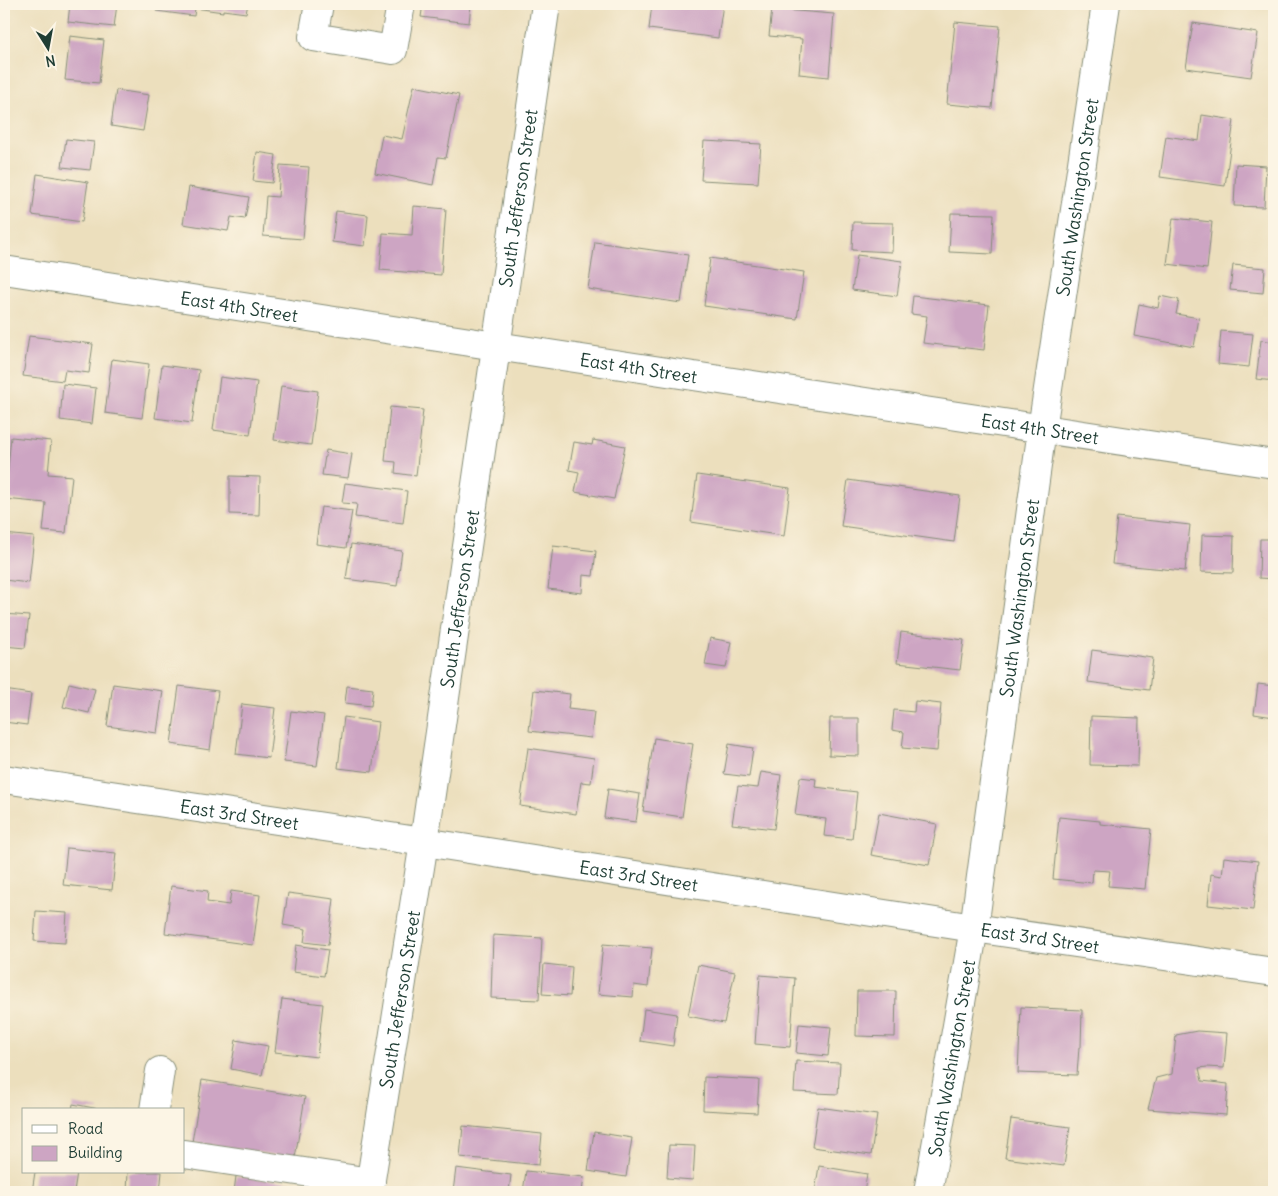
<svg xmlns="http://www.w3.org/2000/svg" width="1278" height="1196" viewBox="0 0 1278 1196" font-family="Delius,sans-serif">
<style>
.building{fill:#cda5c3}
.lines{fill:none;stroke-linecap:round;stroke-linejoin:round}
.minor-casing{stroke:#868e78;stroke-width:30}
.minor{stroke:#fff;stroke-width:28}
.labels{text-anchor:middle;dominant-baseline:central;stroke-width:4;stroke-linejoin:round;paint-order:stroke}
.street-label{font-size:18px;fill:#1f3d34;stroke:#fcf5e5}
</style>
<rect width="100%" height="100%" fill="#fcf5e5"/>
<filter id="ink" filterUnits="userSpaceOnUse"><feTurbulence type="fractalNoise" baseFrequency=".02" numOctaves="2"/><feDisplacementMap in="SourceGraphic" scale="10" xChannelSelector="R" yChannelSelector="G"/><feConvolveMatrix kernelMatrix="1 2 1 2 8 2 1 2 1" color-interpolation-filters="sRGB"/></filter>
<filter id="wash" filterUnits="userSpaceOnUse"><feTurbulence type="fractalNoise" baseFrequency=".0096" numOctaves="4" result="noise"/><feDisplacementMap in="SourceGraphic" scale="20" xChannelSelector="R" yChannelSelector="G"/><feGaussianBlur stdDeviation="1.12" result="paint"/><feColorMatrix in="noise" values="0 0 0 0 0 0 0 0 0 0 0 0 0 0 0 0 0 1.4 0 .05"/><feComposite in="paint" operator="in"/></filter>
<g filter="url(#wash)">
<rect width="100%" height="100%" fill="#ecdfbd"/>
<g id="blocks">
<path class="building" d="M70 4H117L114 27 68 22Z
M157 4H248L246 13 223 10V12L195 8 194 16 156 11Z
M423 4H471L469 23 421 17Z
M652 4H723L718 38 649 29Z
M772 9 834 14 829 77 799 74 802 39 769 36Z
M955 22 1000 26 992 108 947 104Z
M1193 23 1258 33 1251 77 1186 68Z
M70 36 104 40 99 83 65 80Z
M414 86 459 95 446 158 438 157 433 185 375 173 382 135 402 139Z
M116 90 149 95 143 131 111 126Z
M1202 115 1234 120 1225 186 1160 177 1166 136 1199 141Z
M66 139 94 142 90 170 62 167Z
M704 141 761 144 758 183 701 180Z
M257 152 276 155 272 183 253 181Z
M1236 164 1266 166 1264 207 1234 206Z
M280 165 309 167 303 239 263 236 266 196 278 197Z
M37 174 88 182 82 222 32 215Z
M189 187 249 197 245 219 231 217 228 231 183 224Z
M414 206 446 209 441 275 380 270 383 233 412 235Z
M336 211 368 215 365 246 332 242Z
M951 213 994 214 992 254 949 252Z
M1173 218 1212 222 1207 269 1167 264Z
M853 222 893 223 892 252 852 250Z
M595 242 688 255 681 303 588 289Z
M857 255 902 261 897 296 852 290Z
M710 258 804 272 797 319 704 306Z
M1233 265 1265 268 1263 293 1230 290Z
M913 296 989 305 984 350 923 343 927 316 911 314Z
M1160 296 1179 300 1176 314 1199 318 1194 347 1134 336 1139 304 1158 308Z
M1221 331 1253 334 1249 367 1218 364Z
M29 336 93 344 89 373 65 370 63 381 23 376Z
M1261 340 1274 342V381L1256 379Z
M112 359 149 364 142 418 105 413Z
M162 365 199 370 192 423 155 418Z
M220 377 257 382 250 435 213 430Z
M63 384 96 388 92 424 60 420Z
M281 386 318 391 311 445 274 440Z
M390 407 423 410 416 476 395 473 396 462 385 461Z
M11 437 51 441 48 474 72 476 66 533 43 531 46 503 5 499Z
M593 440 625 446 614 499 575 492 579 472 569 470 574 442 592 445Z
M326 450 352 454 348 478 322 475Z
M697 475 790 488 784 536 691 522Z
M230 476 260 477 259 515 230 514Z
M848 480 960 496 954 542 841 526Z
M345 483 407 491 403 523 355 517 357 504 342 503Z
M321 507 352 511 346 548 316 544Z
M1117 517 1190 525 1185 571 1112 564Z
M4 534 34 537 29 583 4 580Z
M1202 535 1234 536 1233 573 1201 572Z
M1260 539H1274V579L1259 578Z
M351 544 402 551 397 586 346 579Z
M553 546 596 551 593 576 583 575 582 593 548 589Z
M4 614 29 616 25 648 4 646Z
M901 632 964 640 960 670 897 663Z
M710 638 731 642 726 668 705 665Z
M1092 650 1153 658 1149 690 1088 682Z
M69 683 95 689 89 713 63 707Z
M113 684 163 691 157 733 107 726Z
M1258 684 1274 686V717L1254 714Z
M179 686 218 691 210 750 171 744Z
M347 686 373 689 371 706 345 703Z
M4 690 31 694 27 725 4 722Z
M534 690 570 694 568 709 594 712 591 738 529 731Z
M915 701 941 704 937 751 902 748 904 732 892 730 894 710 914 712Z
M242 704 275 708 269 758 236 754Z
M291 711 324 715 317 766 284 762Z
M1091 716 1139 718 1138 766 1090 765Z
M344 717 378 722 372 772 338 768Z
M830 718H859V756L829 755Z
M654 738 693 744 682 817 643 811Z
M729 744 753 748 749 777 724 774Z
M528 748 594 758 591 783 581 782 576 814 520 806Z
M761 772 781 775 774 829 732 824 738 786 758 788Z
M800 777 816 779 815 787 857 792 852 839 824 836 826 819 795 815Z
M608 789 640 794 636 822 604 818Z
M879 813 937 824 929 865 871 855Z
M1059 817 1100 821V824L1151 829 1145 889 1108 886 1110 871 1093 870 1092 883 1053 879Z
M67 848 116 853 112 890 63 885Z
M1224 857 1258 861 1253 910 1208 905 1211 874 1222 876Z
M171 886 208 891 207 902 229 905 231 891 260 895 253 945 165 933Z
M288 893 334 899 328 945 304 942 306 929 283 925Z
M36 911 67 913 65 943 34 941Z
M493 935 542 938 539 1000 491 998Z
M603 944 652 948 648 987 634 985 633 997 598 994Z
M296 945 328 950 324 976 293 972Z
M544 964 572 967 570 996 542 994Z
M698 965 735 972 724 1023 688 1016Z
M760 975 795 978 790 1047 755 1044Z
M857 991H896L895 1037 856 1036Z
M282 999 323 1004 317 1057 275 1052Z
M1021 1007 1082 1010 1081 1047H1079L1077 1075 1018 1073Z
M644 1009 677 1014 673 1046 640 1041Z
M799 1024 831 1027 828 1056 796 1053Z
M1197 1031 1227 1033 1224 1068 1207 1067 1199 1068 1202 1081 1228 1084 1226 1115 1148 1109 1156 1078 1172 1074 1176 1035Z
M236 1040 268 1046 262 1075 231 1069Z
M796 1061 840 1063 838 1094 794 1092Z
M704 1077 759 1080 757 1113 703 1110Z
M202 1080 305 1097 295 1158 192 1142Z
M73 1104 99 1109V1110H72Z
M818 1107 877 1115 871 1155 812 1147Z
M1011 1119 1070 1127 1064 1166 1005 1158Z
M463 1126 542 1134 539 1165 460 1157Z
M594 1132 632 1138 626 1177 588 1171Z
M669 1145 695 1146 693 1180 667 1178Z
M819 1166 867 1174 864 1192H815Z
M456 1168 511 1175 509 1192H453Z
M526 1171 584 1177 582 1192H523Z
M35 1172H77L74 1192H32Z
M128 1172H162L160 1192H127Z
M236 1176 325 1186 324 1192H234Z"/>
</g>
</g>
<g filter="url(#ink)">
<use href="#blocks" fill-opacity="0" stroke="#868e78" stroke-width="1"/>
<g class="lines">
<defs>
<g id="minor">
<path d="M319 4 313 37 393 50 401 4"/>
<path id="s1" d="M4 270 496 346 1274 464"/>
<path id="s2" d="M4 779 424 842 974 928 1274 972"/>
<path d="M154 1110 160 1071"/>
<path d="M184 1154 371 1182"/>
<path id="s3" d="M369 1192 424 842 546 4"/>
<path id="s4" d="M928 1192 974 928 1042 429 1106 4"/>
</g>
</defs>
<use href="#minor" class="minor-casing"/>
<use href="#minor" class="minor"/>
</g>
</g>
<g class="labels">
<g class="street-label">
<text stroke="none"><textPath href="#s4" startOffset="1006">South Washington Street</textPath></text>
<text stroke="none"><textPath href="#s3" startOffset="1005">South Jefferson Street</textPath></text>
<text stroke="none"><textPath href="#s1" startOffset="238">East 4th Street</textPath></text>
<text stroke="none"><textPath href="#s1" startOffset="642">East 4th Street</textPath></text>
<text stroke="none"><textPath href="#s1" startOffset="1048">East 4th Street</textPath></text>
<text stroke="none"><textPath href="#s3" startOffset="600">South Jefferson Street</textPath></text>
<text stroke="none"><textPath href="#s4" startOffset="601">South Washington Street</textPath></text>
<text stroke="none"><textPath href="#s2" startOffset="238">East 3rd Street</textPath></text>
<text stroke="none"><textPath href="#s2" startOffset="642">East 3rd Street</textPath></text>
<text stroke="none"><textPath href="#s2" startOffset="1048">East 3rd Street</textPath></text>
<text stroke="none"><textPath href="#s3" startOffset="195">South Jefferson Street</textPath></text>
<text stroke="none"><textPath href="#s4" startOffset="136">South Washington Street</textPath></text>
</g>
</g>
<rect width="1278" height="1196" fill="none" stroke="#fcf5e5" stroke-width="20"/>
<rect x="22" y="1108" width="162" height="65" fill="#fcf5e5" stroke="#a4ab9e"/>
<rect x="32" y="1125" width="25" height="8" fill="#ffffff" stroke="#a4ab9e"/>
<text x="68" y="1134" font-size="15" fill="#1f3d34">Road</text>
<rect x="32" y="1146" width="25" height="15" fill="#cda5c3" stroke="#a4ab9e"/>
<text x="68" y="1158" font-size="15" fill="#1f3d34">Building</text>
<g transform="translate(48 48) rotate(169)" stroke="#fcf5e5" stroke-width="4" paint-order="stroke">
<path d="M0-4L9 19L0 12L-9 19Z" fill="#1f3d34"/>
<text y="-8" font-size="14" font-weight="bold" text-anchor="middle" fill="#1f3d34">N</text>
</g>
</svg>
